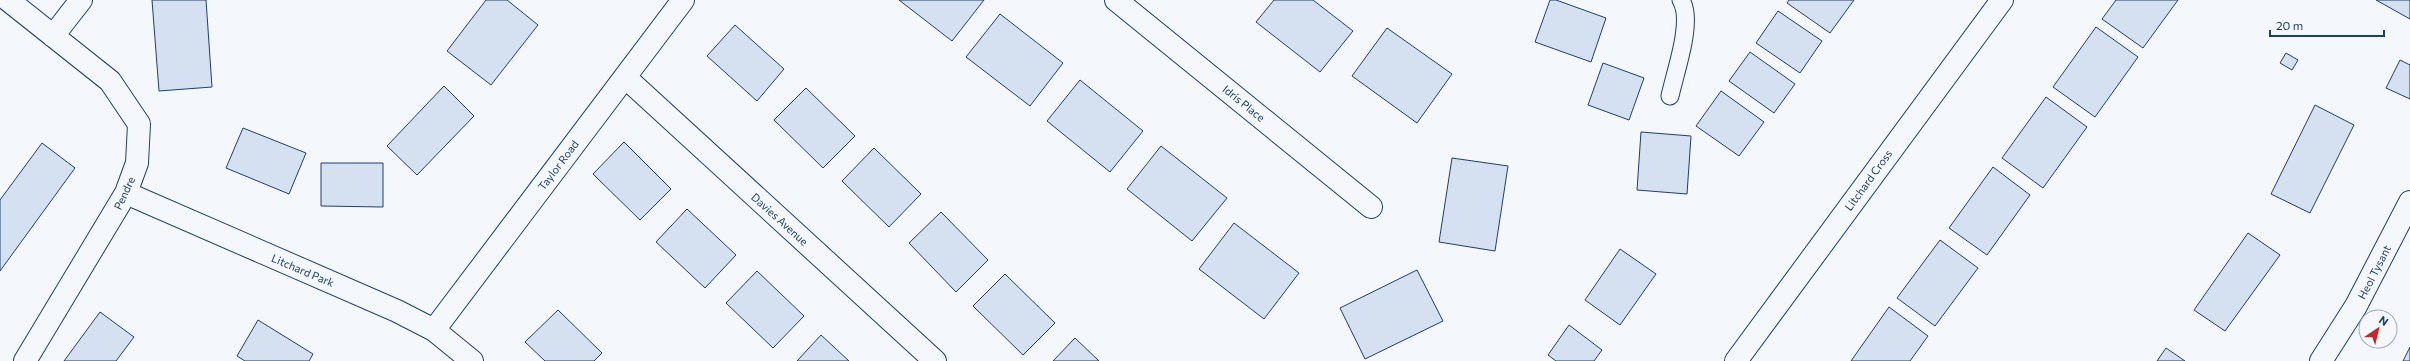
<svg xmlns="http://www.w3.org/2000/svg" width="2410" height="361" viewBox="0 0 2410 361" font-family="Commissioner,sans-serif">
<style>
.building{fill:#d5e0f0;stroke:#1d3f73}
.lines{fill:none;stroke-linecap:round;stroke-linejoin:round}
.lane-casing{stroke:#1d3f73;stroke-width:19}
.street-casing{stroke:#1d3f73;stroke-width:24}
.secondary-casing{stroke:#1d3f73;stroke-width:24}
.lane{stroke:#f4f7fb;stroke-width:17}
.street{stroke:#f4f7fb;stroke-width:22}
.secondary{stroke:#f4f7fb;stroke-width:22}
.labels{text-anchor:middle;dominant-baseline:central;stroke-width:3;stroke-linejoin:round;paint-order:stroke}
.street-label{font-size:11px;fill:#1d3f73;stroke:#f4f7fb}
</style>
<rect width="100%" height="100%" fill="#f4f7fb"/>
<path class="building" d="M152 0H206L212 87 159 91Z
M486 0H507L538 25 491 85 447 51Z
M899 0H984L952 41Z
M1274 0H1313L1353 31 1320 72 1256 22Z
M1550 0H1556L1606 18 1591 62 1535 42Z
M1789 0H1854L1830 33 1787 3Z
M2116 0H2178L2143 48 2102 19Z
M2376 0H2410V19Z
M1778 11 1822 41 1800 73 1756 43Z
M1000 14 1063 63 1030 106 966 57Z
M735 25 784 69 757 101 707 56Z
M2096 27 2138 57 2095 117 2053 87Z
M1387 28 1452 74 1417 123 1352 76Z
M1750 52 1795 84 1774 113 1729 81Z
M2286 53 2298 60 2292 70 2280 63Z
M2400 60 2410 65V99L2386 88Z
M1603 63 1644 78 1629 120 1588 105Z
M1080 80 1143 131 1110 172 1047 121Z
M444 86 474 116 417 175 387 146Z
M806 88 855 136 823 168 774 120Z
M1721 91 1764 122 1739 156 1696 126Z
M2046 97 2087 127 2043 188 2002 158Z
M2315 105 2354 125 2310 213 2271 194Z
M243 128 306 153 289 194 226 168Z
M1641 132 1691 136 1687 194 1637 190Z
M624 142 671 189 640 220 593 174Z
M42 143 75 168 0 271V200Z
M1161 146 1227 198 1192 241 1127 189Z
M874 148 921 194 889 227 842 181Z
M1452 158 1508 166 1495 251 1439 242Z
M321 163H383V207L321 206Z
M1993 167 2030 195 1987 255 1949 228Z
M687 209 736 255 705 288 656 242Z
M941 212 988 260 956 292 909 243Z
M1234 223 1299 273 1264 319 1199 269Z
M2248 233 2280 255 2225 331 2194 310Z
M1940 240 1978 268 1935 326 1897 298Z
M1620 249 1656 274 1620 325 1585 300Z
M1417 270 1443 321 1365 359 1340 308Z
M757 271 804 316 773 348 726 303Z
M1005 274 1055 323 1023 355 973 306Z
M1889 307 1928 336 1910 361H1851Z
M558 310 602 353 594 361H545L525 342Z
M100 312 134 337 116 361H64Z
M258 320 313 354 309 361H245L237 356Z
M1569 325 1602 350 1594 361H1556L1548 355Z
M821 335 849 361H797Z
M1075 338 1099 361H1053Z
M2410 347V361H2403Z
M2166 348 2185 361H2157Z"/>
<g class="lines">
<defs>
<path id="lane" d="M1670 96C1675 72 1694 21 1681 0"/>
<path id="street" d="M8 0 110 81 139 124 137 163 126 193 25 361
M1116 0 1371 207
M53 36 81 0
M625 77 935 361
M126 193 397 311 434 330 472 361
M434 330 683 0
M2321 361 2356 306 2410 202"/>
<path id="secondary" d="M1736 361 2002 0"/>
</defs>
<use href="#lane" class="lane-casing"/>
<use href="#street" class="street-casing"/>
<use href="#secondary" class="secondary-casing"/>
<use href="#lane" class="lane"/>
<use href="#street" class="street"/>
<use href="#secondary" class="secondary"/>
</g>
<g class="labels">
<g class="street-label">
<text transform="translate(1244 103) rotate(39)">Idris Place</text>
<text transform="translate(558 165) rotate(-53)">Taylor Road</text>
<text transform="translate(1868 180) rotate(-54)">Litchard Cross</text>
<text transform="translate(124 193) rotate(-65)">Pendre</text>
<text transform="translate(780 219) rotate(42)">Davies Avenue</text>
<text transform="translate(303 270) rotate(23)">Litchard Park</text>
<text transform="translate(2374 272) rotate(-63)">Heol Tysant</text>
</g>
</g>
<g transform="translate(2378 329) rotate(35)"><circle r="19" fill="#f4f7fb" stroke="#9eadc5"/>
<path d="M0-3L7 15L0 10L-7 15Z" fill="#c62828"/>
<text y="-6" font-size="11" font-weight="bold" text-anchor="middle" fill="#1d3f73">N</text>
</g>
<path d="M2270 30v6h114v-6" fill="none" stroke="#1d3f73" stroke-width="2"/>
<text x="2276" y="30" font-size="12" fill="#1d3f73" stroke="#f4f7fb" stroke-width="3" paint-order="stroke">20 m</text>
</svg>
